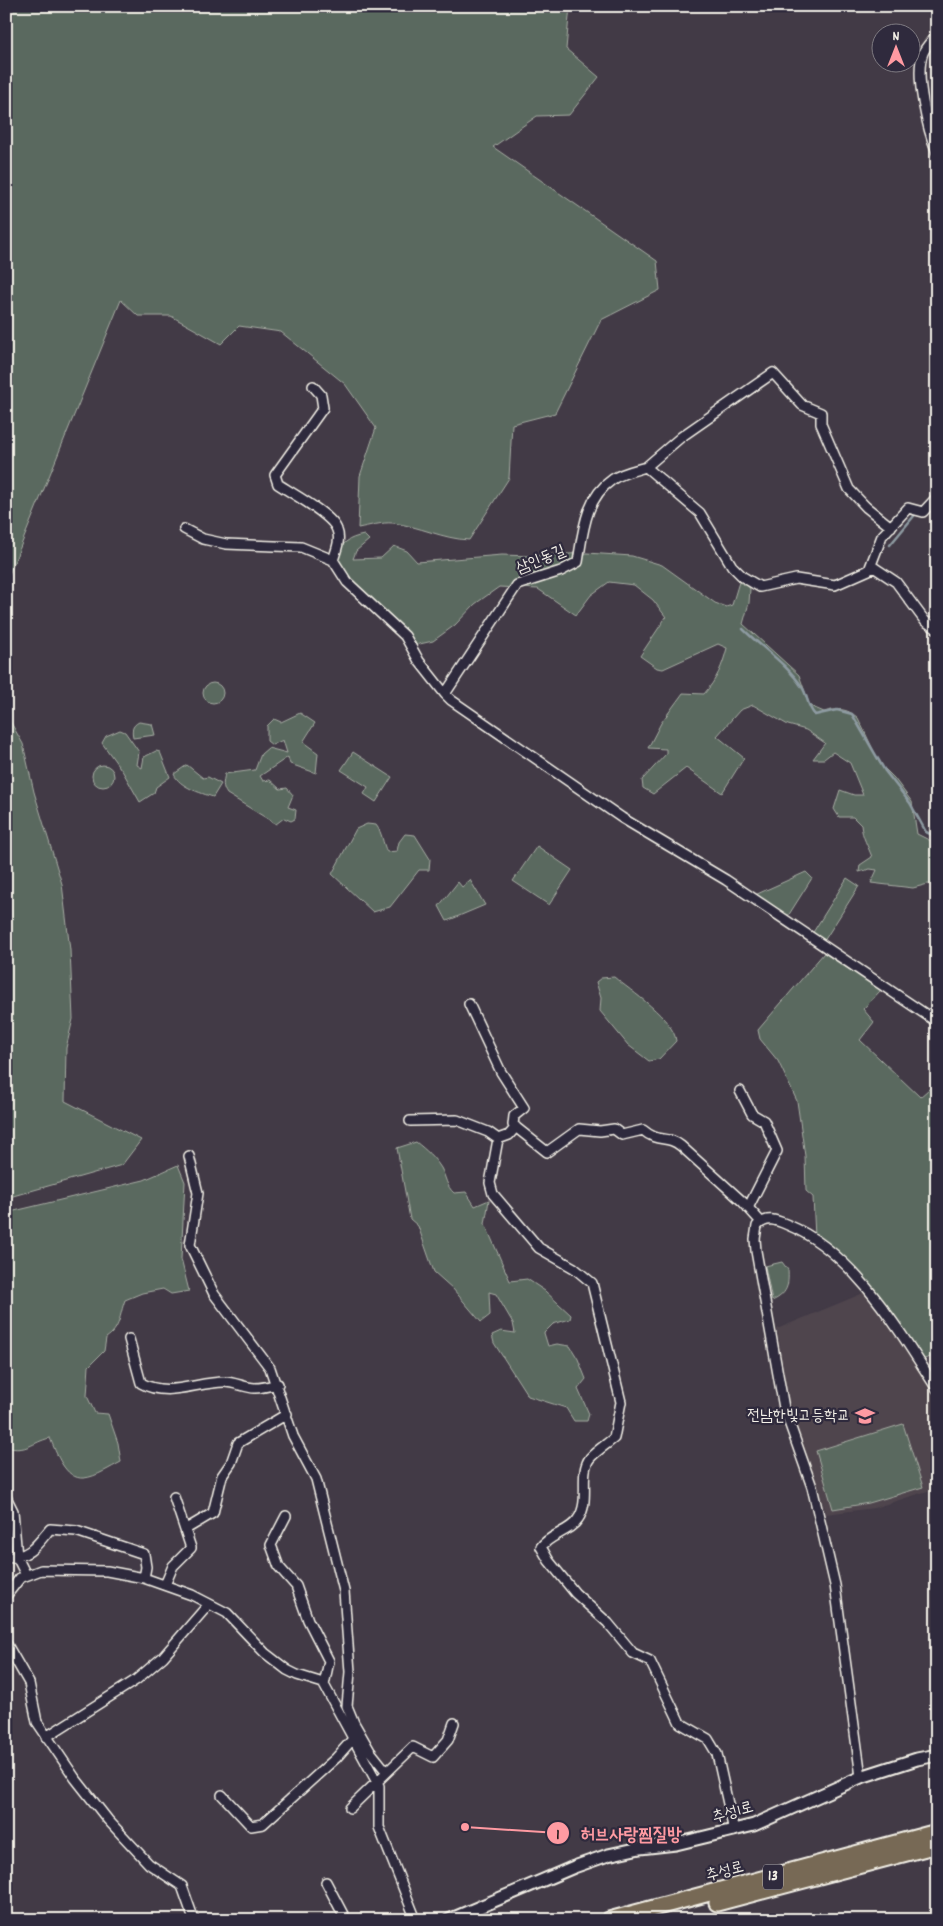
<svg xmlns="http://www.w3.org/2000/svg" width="943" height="1926" viewBox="0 0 943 1926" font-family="Dekko,'Poor Story',sans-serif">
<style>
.built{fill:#4f454d}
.green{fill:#5a695f;stroke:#a7ada4}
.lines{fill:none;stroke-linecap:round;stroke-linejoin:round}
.stream{stroke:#8e9ba2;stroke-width:2.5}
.minor-casing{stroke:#f4f1e8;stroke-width:12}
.tertiary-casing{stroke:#f4f1e8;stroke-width:15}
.primary-casing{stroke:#f4f1e8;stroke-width:19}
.minor{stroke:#2f2a3d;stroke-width:9}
.tertiary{stroke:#2f2a3d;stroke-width:11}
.primary{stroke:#776954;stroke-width:15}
.labels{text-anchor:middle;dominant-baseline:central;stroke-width:4.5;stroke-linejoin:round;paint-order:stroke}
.shield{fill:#2f2a3d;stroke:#b9b5b5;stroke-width:1}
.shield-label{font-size:15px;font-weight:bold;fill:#f4f1e8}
.street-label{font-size:16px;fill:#f4f1e8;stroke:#2f2a3d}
.poi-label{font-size:16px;fill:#f4f1e8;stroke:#2f2a3d;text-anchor:end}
.leader{fill:none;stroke:#ff9aa2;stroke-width:2}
.callout-dot{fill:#ff9aa2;stroke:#2f2a3d;stroke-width:2}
.mark-label{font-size:15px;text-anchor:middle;font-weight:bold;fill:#111}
.callout-label{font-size:18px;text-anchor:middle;font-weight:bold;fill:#ff9aa2;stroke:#2f2a3d;stroke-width:4.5;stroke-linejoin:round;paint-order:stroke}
</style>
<rect width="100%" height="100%" fill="#423a46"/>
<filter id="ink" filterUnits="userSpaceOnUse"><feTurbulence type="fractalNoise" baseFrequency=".02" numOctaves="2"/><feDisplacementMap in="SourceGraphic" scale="10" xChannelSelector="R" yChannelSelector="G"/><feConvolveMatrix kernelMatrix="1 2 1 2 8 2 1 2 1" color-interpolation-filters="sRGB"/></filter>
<g filter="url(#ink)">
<path class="built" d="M866 1292 887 1319 937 1393V1488L874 1508 826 1514 788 1400 777 1329Z"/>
<path class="green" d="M6 6H570L566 49 599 77 569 115 537 116 493 147 657 261 660 290 601 320 555 413 512 424 509 478 469 540C443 539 419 526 393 523 382 522 369 526 358 528L360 476 376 428 345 384 281 332 239 326 221 344 171 316H138L121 300 6 582Z
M364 535 369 540 356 551 353 559 381 558 394 546 407 551 417 562 502 555 531 556 587 553 632 556 662 565 715 603 726 607 732 605 739 582H745L750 589 749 603 743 624 799 675 810 706 824 712C837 708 847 708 858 718L880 764 894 778 912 802 917 834 937 844V885L928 884 913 888 871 883 877 870 870 869 859 872 860 865 872 857C868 846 862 837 861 825L853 817H839L834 809 840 790 854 795H863L850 763 833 752 824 759H813L825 743 806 730 788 725 753 705 740 710 717 736 744 758 722 793 686 768 653 794 643 788 642 780 666 754V749L648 748 661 723 683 693 704 694C717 679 722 667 727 648L718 644 663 669 657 668 640 656 666 617 653 600 634 585 609 582 591 595 576 615 538 589 499 587 475 604 455 625 433 641 415 645 350 579 336 558C341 543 348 538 364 535Z
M203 693a10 10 0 1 1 20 0a10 10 0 1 1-20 0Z
M300 713 315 723 303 742 318 753 316 773 290 764 288 757 260 776 263 781 270 780 280 789 287 788 293 795 288 807 296 810 295 819 291 821 284 818 276 824 227 794C222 787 223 782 225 774L255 770 261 754 268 748 287 753 283 740 272 745 267 741V726L274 719 281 722Z
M6 714 23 744 34 792 62 884 70 950 73 1019 66 1048 65 1101 141 1140 122 1165 6 1198Z
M139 722 152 724 155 735 133 738C132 731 131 726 139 722Z
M120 730 125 732 139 752 137 765 142 768 144 757 156 751 160 752 170 777 156 787 154 793 140 802 123 772 102 743 106 736Z
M353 752 392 777 376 802 364 794 368 787 341 770Z
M92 776a11 11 0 1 1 22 0a11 11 0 1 1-22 0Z
M187 765 203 778 208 777 221 784 213 797C201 793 179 787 174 774Z
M367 824 376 825C383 834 382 842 387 852L397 851 399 842 405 834 415 835 430 859 429 870H419L390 907 373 912 332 874 356 829Z
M537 846 572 870 549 905 513 881Z
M806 872 812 878 788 916 755 895Z
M847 878 859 886 824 941 812 934Z
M470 880 485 905 447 921 439 906 458 882 462 887Z
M824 953 881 990 863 1009 874 1022 860 1040 920 1097 937 1082V1355L921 1360 900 1330 815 1237 813 1197 806 1191 805 1156 797 1101 778 1061 760 1039 758 1030Z
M614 977C631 991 674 1019 676 1041L659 1059 649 1061 628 1045 600 1011 601 998 596 982 601 978Z
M416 1142C426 1150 434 1157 441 1168 446 1177 446 1186 454 1193L466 1192 475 1206 489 1200 485 1224 510 1281 527 1279 545 1291 571 1315 570 1319 553 1324 544 1333 548 1346 557 1344 570 1346 578 1359 586 1379 578 1389 589 1414 587 1421H574L566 1408 528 1396 494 1343 492 1335 501 1331 515 1333 513 1323 496 1294 489 1292 490 1315 481 1322 453 1289 434 1272 418 1226 410 1219 397 1148Z
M178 1165 185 1182 181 1259 189 1291 171 1294 163 1289 142 1293 125 1300C119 1316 121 1328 106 1338L104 1351 89 1366 87 1396 95 1413 108 1414 118 1443 121 1462C111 1467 96 1477 84 1478 65 1480 56 1452 50 1438 32 1442 27 1453 6 1447V1213L144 1180Z
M782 1262 788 1270C789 1286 787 1294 772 1301L765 1266Z
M903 1424 923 1487 869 1503 833 1509 816 1451Z"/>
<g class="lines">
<path class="stream" d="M890 545 914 516
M743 629C762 648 787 664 802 687 808 696 807 707 815 715L837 710 852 714 885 771 910 803 926 832 937 837"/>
<defs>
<path id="minor" d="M937 34C933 40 926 46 923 53 914 75 928 131 937 152
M313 386 321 395 323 408 275 475 278 484C291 493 333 515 337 530 341 540 336 551 333 560
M646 467 681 437 773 373 802 405 821 413V424L849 489 866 507 891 527
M184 529 203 539 226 544 301 547 333 560 347 582 405 636 419 661 445 694 517 585 561 571 578 562C583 532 585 498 613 479 622 473 636 470 646 467L700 513 732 566 743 577 760 587 796 579 835 585 869 570 882 536 908 508 923 512 937 497
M872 566 896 582 925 621 937 629
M445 694 451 700 622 818 726 880 937 1022
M469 1004 501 1072 524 1108 514 1116 513 1125 547 1152 579 1129 600 1131 614 1129 622 1135 643 1130C659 1144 666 1134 681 1146L743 1202 761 1222
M740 1091 752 1114 764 1121 777 1151 748 1208
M410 1121 457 1120 488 1132 498 1139 509 1135 516 1127
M498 1139 490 1183 493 1194 539 1248 574 1268 592 1283 621 1402 614 1438C607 1444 596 1451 590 1458 578 1473 591 1501 578 1519 570 1532 550 1534 541 1547L549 1561 575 1593 608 1623 633 1653 650 1661 680 1723 708 1739 717 1754 734 1831
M189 1156 198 1193 190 1245 214 1294 270 1368 293 1436 316 1479 344 1591 350 1672 347 1706 354 1723 370 1751 386 1771
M129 1339 141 1383C167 1398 197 1382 224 1382 235 1382 245 1388 255 1388 262 1388 270 1386 278 1384
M6 1497 13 1511 17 1557 26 1575
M286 1516 271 1545 279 1567 296 1586 308 1620 329 1661 324 1685
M186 1529 213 1513 222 1476 231 1463 238 1443 287 1414
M6 1558C30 1557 36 1546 50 1529L76 1531 144 1554 146 1567 144 1578
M165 1585 173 1566 191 1548 174 1497
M6 1596 20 1578 41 1570 107 1571 144 1578 192 1595 227 1613 265 1653 287 1670 297 1675 323 1683 379 1786V1827L416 1920
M6 1643 29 1683 37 1722 75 1778 108 1820 149 1864 182 1886 194 1920
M46 1737 136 1680 163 1657 209 1604
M861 1777 835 1585 812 1487 784 1408 756 1251 755 1239 757 1226C767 1216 776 1220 788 1225 854 1252 900 1332 937 1389
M222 1795 251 1826 263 1824 336 1758 352 1740
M350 1808 413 1747 433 1757 448 1740 454 1723
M326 1882 346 1920"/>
<path id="tertiary" d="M449 1920 574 1867 608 1855 640 1848 676 1844 754 1825 861 1777 917 1759 937 1755"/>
<path id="primary" d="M717 1903 937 1845
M609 1920 937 1832"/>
</defs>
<use href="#minor" class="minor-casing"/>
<use href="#tertiary" class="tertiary-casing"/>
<use href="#primary" class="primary-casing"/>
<use href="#minor" class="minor"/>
<use href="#tertiary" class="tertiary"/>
<use href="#primary" class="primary"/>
</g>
</g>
<defs>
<symbol id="school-bare" viewBox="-9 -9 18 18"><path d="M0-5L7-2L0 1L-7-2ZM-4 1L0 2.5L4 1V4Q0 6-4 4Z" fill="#ff9aa2" stroke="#2f2a3d" stroke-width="2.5" paint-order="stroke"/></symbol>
</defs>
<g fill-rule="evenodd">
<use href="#school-bare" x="851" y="1402" width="28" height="28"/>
</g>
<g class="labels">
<rect class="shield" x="763" y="1864.5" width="20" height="25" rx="4"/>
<g class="shield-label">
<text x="773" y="1877">13</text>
</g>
<g class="street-label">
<text transform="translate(541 560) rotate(-22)">삼인동길</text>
<text transform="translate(733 1813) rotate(-16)">추성1로</text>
<text transform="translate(725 1872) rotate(-15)">추성로</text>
</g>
<g class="poi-label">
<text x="850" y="1416">전남한빛고등학교</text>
</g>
</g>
<path class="leader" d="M465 1827L558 1833"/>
<g class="callout-dot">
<circle cx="465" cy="1827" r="5"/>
<circle cx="558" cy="1833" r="12"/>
</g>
<g class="mark-label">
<text x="558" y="1839">1</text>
</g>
<g class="callout-label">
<text x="631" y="1840">허브사랑찜질방</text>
</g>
<rect width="943" height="1926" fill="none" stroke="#2f2a3d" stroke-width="25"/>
<rect x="12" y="12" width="918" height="1901" fill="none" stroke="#f4f1e8" stroke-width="2" filter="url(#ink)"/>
<g transform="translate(896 48)"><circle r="24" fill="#2f2a3d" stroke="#7e7a81"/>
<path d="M0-4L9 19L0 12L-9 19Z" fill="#ff9aa2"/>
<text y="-8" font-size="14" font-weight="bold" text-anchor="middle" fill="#f4f1e8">N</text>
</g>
</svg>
